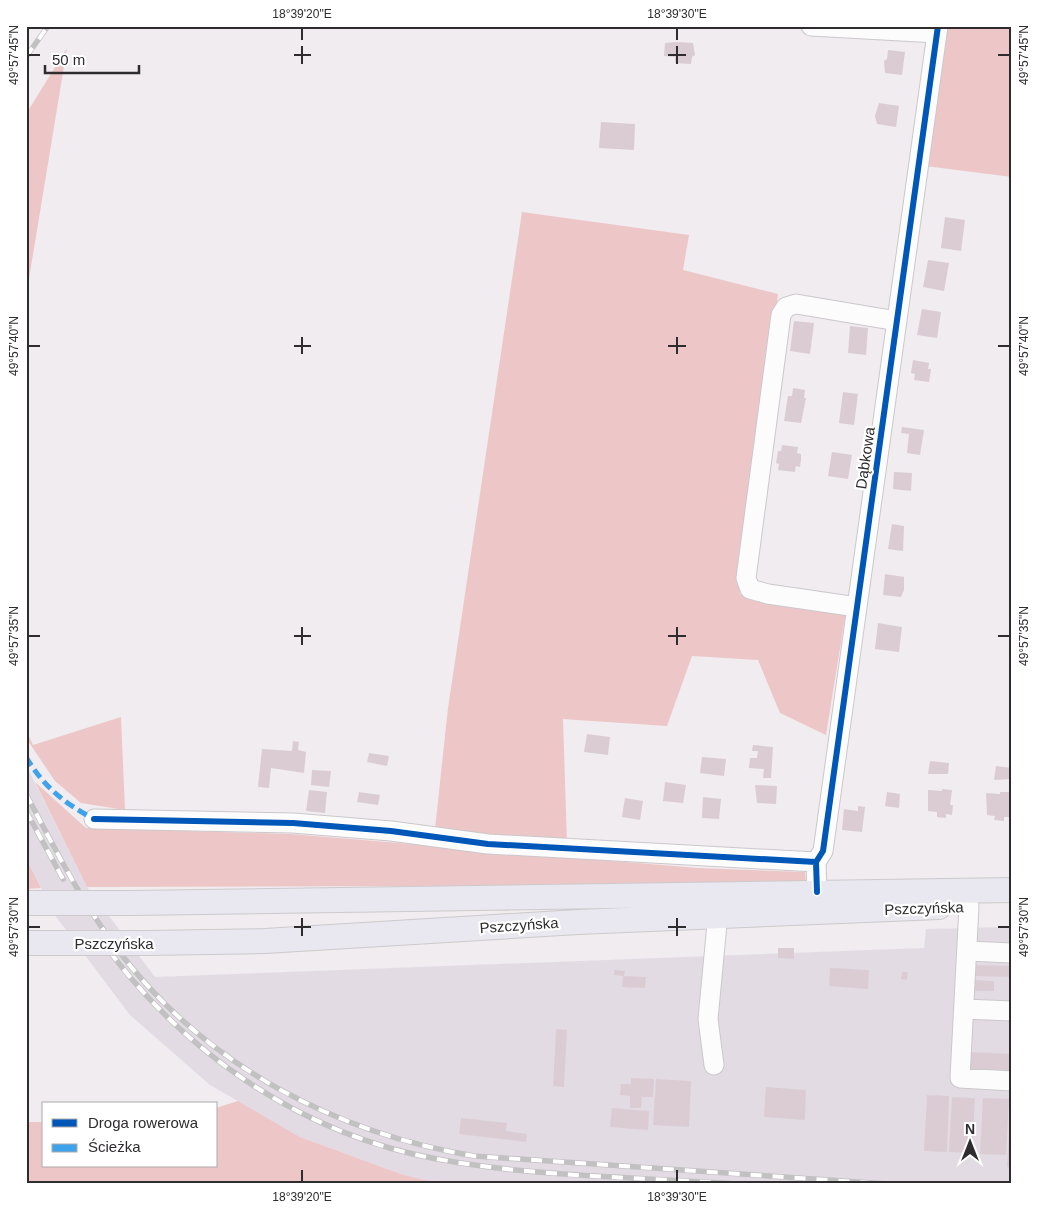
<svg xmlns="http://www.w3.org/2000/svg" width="1038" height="1210" viewBox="0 0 1038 1210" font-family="Helvetica,sans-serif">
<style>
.built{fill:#e3dbe3}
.green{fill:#edc7c7}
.building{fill:#dbccd3}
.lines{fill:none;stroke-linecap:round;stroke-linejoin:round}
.minor-casing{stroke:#cbc8cb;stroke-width:21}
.major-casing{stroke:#cccacc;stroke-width:26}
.minor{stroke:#fdfcfd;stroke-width:19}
.major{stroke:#e9e7ef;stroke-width:24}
.rail-casing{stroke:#c2c1c2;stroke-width:5.5}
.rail{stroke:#fff;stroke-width:4;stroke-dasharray:11;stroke-linecap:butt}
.major-bridge-casing{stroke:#cccacc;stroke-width:26;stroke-linecap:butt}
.major-bridge{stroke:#e9e7ef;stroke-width:24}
.quiet{stroke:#3ea3eb;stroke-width:5;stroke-dasharray:10 5;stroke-linecap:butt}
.cycleway-casing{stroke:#fff;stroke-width:9}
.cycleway{stroke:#0057b8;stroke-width:6}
.ticks{fill:none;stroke:#2e2c2e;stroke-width:2}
.labels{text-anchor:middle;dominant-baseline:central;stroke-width:4.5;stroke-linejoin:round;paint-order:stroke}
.street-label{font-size:15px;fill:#2e2c2e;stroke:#fff}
.neatline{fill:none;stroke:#2e2c2e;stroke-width:2}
.ticks-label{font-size:12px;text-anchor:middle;fill:#2e2c2e}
</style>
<rect width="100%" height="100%" fill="#f0ecf0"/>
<path class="built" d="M26 765 87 887 155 977 924 948 926 929 1012 927V1184H476L425 1180 401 1174 300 1137 210 1085 130 1015 54 914 26 858Z"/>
<path class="green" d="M943 26H1012V177L925 166Z
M67 48 26 297V114Z
M522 212 689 235 683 270 778 294 740 594 846 611 826 735 780 713 758 660 692 656 667 726 563 719 567 842 435 829 448 708Z
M121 717 125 810 81 803 55 781 26 738V730L33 745Z
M35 782 86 828 291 834 698 868 805 872 806 885 87 887Z
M26 858 41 888 26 889Z
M238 1101 300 1137 401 1174 425 1180 468 1184H26V1122H44V1166H216V1108Z"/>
<path class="building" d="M676 42 693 43 695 55 692 57 691 64 675 63V57L664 56 665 43Z
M888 50 905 52 902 75 885 73 884 61 887 59Z
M879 103 899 106 896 127 877 124 875 116Z
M601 122 635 124 634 150 599 148Z
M945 217 965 220 961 251 941 248Z
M928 260 949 263 944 291 923 287Z
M922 309 941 312 937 338 917 335Z
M794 321 814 323 810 354 790 351Z
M850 326 868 328 866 355 848 353Z
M913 360 929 363 928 369H931L929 382 914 380 915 374 911 373Z
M793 388 805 390 804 398H806L801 423 784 421 788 396H792Z
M843 392 858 394 854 425 839 423Z
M902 427 924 430 920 455 907 453 909 434 901 433Z
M782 445 798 447 797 453 801 454V460L800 467 796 466 795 472 778 470 779 464 776 463 778 451H781Z
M832 452 852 455 848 479 828 476Z
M894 472 912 473 911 491 893 489Z
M892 524 904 526 903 551 888 549Z
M885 574 904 577V590L901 597 883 595Z
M878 623 902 627 899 652 875 649Z
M587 734 610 737 608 755 584 752Z
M293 741 299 742 298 750 306 752 304 773 271 768 269 788 258 787 262 749 292 751Z
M753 745 773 747 771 778H763L764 769 749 768 750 758H757L758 751H752Z
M369 753 389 756 387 766 367 762Z
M702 757 726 759 724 776 700 773Z
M930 761 949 763 948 774H928Z
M996 766 1012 768V779L994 780Z
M312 770 331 771 329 787 311 785Z
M665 782 686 785 683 803 663 801Z
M755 785 777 786 776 804 757 803Z
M942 789 952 790 950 805H953L952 815 946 814V818L937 817V812L928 811V790L942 791Z
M309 790 327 792 325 813 306 811Z
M359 792 380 795 378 805 357 802Z
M887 792 900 794 899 808 885 806Z
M1000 792H1009L1010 817H1004V821L994 820 995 816 987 815 986 793 1000 794Z
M703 797 721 799 719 819 702 818Z
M625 798 643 801 640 820 622 817Z
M858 806 865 807 862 832 842 830 844 809 858 811Z
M778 948H794V959L778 958Z
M972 965 1012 966V977L972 976Z
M830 968 869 970 868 989 829 986Z
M614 970 625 971 624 976 646 977 645 988 622 987 623 976 614 975Z
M902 972H908L907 980 901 979Z
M972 980 994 981V991H972Z
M556 1029 567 1030 564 1087 553 1086Z
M969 1052 1012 1054V1072L968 1070Z
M631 1078 654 1079 653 1097H642L641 1108H630V1096L620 1095 621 1084H631Z
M656 1079 691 1081 689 1127 653 1125Z
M766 1087 806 1090 805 1120 764 1117Z
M927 1095 949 1096 947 1152 924 1151Z
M952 1097 975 1098 972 1153 949 1152Z
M983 1098 1009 1099 1006 1155 980 1154Z
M612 1108 649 1111 648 1130 610 1127Z
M1010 1116H1012V1168L1007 1167Z
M461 1118 507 1123 506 1131 527 1134 526 1142 459 1134Z"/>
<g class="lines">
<defs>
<path id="minor" d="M811 26 937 33
M857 607 768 594 750 589 746 578 781 315 786 307 796 304 897 321
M94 819 293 823 391 831 488 844 816 862
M817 892 816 862 823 851 938 26
M969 906 960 1078 1012 1081
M967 951 1012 953
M964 1009 1012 1011
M714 1065 708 1019 719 903"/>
<path id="major" d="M131 903 1012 890
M26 943H69
M147 943 265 941 578 922 939 907"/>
</defs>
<use href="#minor" class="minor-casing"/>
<use href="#major" class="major-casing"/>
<use href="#minor" class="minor"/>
<use href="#major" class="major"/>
<defs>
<path id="rail" d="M26 57 48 26
M26 794C55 849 83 905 121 954 207 1066 336 1133 474 1156L888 1184
M26 811 63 879
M97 934C176 1048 299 1134 437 1159 535 1177 638 1177 737 1184"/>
</defs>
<use href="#rail" class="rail-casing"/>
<use href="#rail" class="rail"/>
<defs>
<path id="major-bridge" d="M29 903H131
M69 943H147"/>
</defs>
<use href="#major-bridge" class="major-bridge-casing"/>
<use href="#major-bridge" class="major-bridge"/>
<path class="quiet" d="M26 757C44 787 64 803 94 819"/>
<defs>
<path id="cycleway" d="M94 819 293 823 391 831 488 844 816 862
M817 892 816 862 823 851 938 26"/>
</defs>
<use href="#cycleway" class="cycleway-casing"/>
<use href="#cycleway" class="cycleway"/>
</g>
<path class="ticks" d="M302 28V40M677 28V40M302 46V64M677 46V64M28 55H40M294 55H311M668 55H686M998 55H1010M302 337V354M677 337V354M28 346H40M294 346H311M668 346H686M998 346H1010M302 627V645M677 627V645M28 636H40M294 636H311M668 636H686M998 636H1010M302 918V936M677 918V936M28 927H40M294 927H311M668 927H686M998 927H1010M302 1170V1182M677 1170V1182"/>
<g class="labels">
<g class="street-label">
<text transform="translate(865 458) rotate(-82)">Dąbkowa</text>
<text transform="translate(924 908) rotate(-2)">Pszczyńska</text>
<text transform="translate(519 925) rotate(-4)">Pszczyńska</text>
<text x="114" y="943">Pszczyńska</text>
</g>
</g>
<rect width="1038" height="1210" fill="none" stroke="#ffffff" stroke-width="55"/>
<rect x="42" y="1102" width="175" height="65" fill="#ffffff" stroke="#ababab"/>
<rect x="52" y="1119" width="25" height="8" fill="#0057b8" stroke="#ababab"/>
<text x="88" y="1128" font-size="15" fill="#2e2c2e">Droga rowerowa</text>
<rect x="52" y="1144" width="25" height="8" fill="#3ea3eb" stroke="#ababab"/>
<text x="88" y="1152" font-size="15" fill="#2e2c2e">Ścieżka</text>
<g transform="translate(970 1142)" stroke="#ffffff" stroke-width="4" paint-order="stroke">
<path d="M0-4L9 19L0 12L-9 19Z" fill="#2e2c2e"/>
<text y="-8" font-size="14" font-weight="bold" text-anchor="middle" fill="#2e2c2e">N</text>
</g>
<path d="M45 65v8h94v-8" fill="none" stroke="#2e2c2e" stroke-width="2.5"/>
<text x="52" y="65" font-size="15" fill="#2e2c2e" stroke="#ffffff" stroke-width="4" paint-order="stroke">50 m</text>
<rect x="28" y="28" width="982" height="1154" class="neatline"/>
<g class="ticks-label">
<text x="302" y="18">18°39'20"E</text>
<text x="677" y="18">18°39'30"E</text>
<text transform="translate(14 55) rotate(-90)" y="4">49°57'45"N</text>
<text transform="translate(1024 55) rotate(-90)" y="4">49°57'45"N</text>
<text transform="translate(14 346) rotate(-90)" y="4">49°57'40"N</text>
<text transform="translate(1024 346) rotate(-90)" y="4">49°57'40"N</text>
<text transform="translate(14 636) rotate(-90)" y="4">49°57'35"N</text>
<text transform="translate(1024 636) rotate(-90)" y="4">49°57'35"N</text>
<text transform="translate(14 927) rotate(-90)" y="4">49°57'30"N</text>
<text transform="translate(1024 927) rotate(-90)" y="4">49°57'30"N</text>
<text x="302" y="1201">18°39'20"E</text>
<text x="677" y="1201">18°39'30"E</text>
</g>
</svg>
